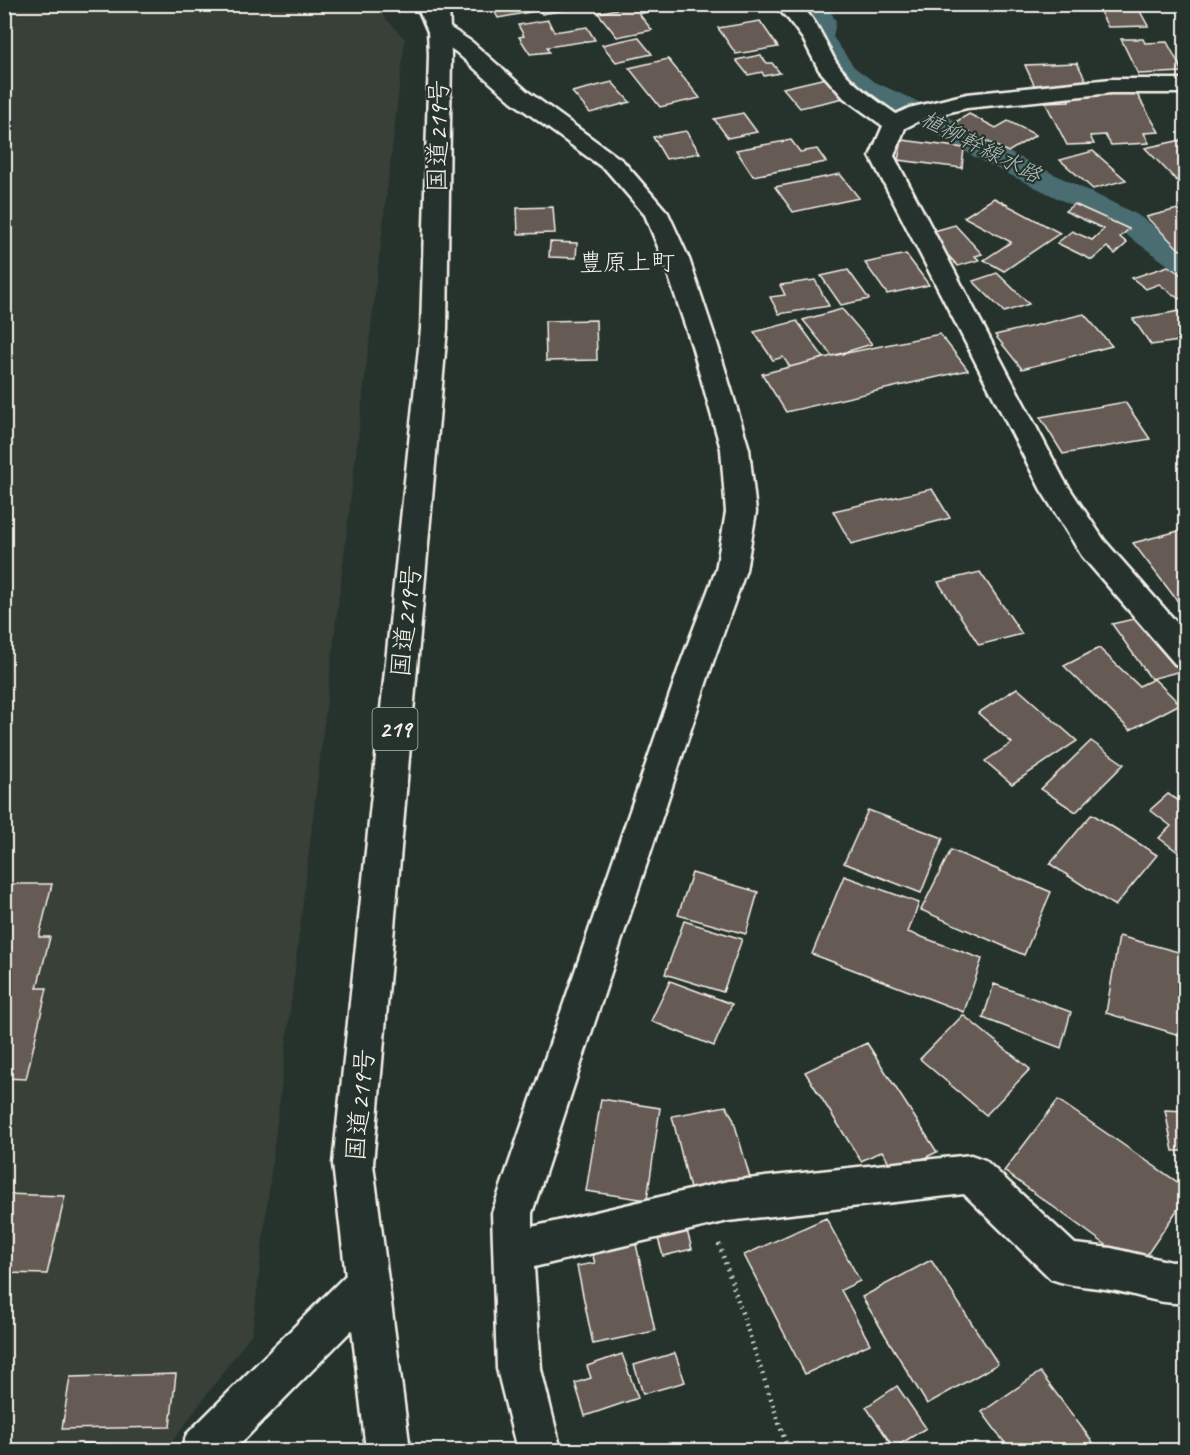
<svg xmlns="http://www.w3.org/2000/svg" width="1190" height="1455" viewBox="0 0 1190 1455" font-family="Caveat,'Klee One',sans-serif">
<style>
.built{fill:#393f39}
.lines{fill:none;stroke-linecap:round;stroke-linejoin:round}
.canal{fill:#4a6d71;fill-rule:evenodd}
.building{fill:#665a54;stroke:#f4f1e8;stroke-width:1.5}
.minor-casing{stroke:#f4f1e8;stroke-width:5}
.highway-casing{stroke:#f4f1e8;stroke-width:5}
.path{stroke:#f4f1e8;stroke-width:4.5;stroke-dasharray:1.5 5;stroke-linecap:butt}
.minor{fill:#26332d;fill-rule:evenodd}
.highway{fill:#26332d;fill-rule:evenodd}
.labels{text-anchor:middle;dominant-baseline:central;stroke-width:4.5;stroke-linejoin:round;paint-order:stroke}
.far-water-label{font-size:22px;font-style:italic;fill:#b0bcb8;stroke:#26332d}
.far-quarter-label{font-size:24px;fill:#f4f1e8;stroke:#26332d}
.shield{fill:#26332d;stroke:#b6b8b0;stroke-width:1.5}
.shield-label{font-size:24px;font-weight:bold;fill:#f4f1e8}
.street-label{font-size:26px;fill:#f4f1e8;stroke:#26332d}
</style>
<rect width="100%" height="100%" fill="#26332d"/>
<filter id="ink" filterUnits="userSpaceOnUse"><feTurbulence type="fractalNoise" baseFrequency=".0167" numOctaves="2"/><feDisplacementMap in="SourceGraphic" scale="12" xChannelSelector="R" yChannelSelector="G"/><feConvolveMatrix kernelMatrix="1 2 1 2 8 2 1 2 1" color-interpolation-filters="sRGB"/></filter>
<g filter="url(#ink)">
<path class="built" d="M5 5H373L405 39 252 1333 166 1450H5Z"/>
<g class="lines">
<path class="canal" d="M800 4H826L836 21 833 37 854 67 873 81 942 113 998 147 1136 214 1186 248V272L1175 270 1114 226 978 159 922 125 853 93 834 79 807 37 810 21Z"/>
</g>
<path class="building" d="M491 4H531L535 11 498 18Z
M536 4H587L588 6 542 14Z
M640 4H646L651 11 639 14 652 30 617 37 598 13Z
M1096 4H1136L1148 26 1108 27Z
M548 20 554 32 587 27 595 40 547 47 549 52 530 54 519 37 524 36 518 25Z
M760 21 778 47 736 54 718 28Z
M638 37 652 54 616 62 602 45Z
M1121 39H1143L1145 43 1167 42 1183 72 1138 74Z
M760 55 767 63H772L780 73 764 76 762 72 748 75 736 60Z
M668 59 700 98 660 107 629 68Z
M1077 63 1088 84 1035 87 1025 65Z
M830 77 848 97 800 108 783 88Z
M612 82 630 102 590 113 572 92Z
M1135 91 1159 132 1144 133 1149 143 1111 145 1105 135 1090 136 1094 144 1067 145 1045 102 1069 101 1066 95Z
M743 113 757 132 728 138 714 119Z
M969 114 996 128 1008 121 1036 135 1008 152 952 124Z
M686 131 700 153 666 159 653 137Z
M1186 139V185L1182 186 1145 148Z
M791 140 800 152 817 149 826 162 753 176 736 150Z
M902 140 964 148 962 168 898 160Z
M1093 151 1126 180 1093 189 1060 160Z
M840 174 859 198 793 212 775 187Z
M994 198 1060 233 1004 271 984 260 1011 242 964 217Z
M1074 204 1129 229 1120 237 1127 243 1115 254 1107 247 1092 260 1057 243 1072 231 1092 240 1104 229 1065 211Z
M553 207 555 233 518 234 517 208Z
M1178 209 1186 216V248L1180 250 1146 217Z
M955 225 982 254 975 256 979 260 958 266 927 233Z
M550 242 577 243 576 258 549 257Z
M906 254 929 285 887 294 865 263Z
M1168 266 1186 278V296L1179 299 1159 284 1146 289 1132 278Z
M848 270 869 299 841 305 821 276Z
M997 273 1029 304 1004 312 973 281Z
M815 280 829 306 779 314 770 297 785 295 780 285Z
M842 309 872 344 832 356 803 320Z
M1186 310V340L1151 345 1133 319Z
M1084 314 1112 346 1022 369 995 335Z
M596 320 597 360 546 361 545 321Z
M797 321 824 358 790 367 783 357 773 360 754 332Z
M940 334 968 370 786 412 762 374 832 356Z
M1125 402 1150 439 1063 454 1040 417Z
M932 489 950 518 851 544 833 511Z
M1186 529V612L1133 543Z
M980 572 1022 634 979 645 938 582Z
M1142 617 1181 671 1151 679 1112 624Z
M1099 648 1139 686 1154 679 1180 704 1130 730 1064 666Z
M1017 688 1077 741 1012 784 985 761 1012 743 978 713Z
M1091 741 1124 764 1076 812 1041 789Z
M1168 794 1186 805V858L1159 838 1171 826 1150 810Z
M868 810 943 838 921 893 844 863Z
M1092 814 1157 855 1115 906 1050 864Z
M951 850 1051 892 1024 955 921 910Z
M692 873 758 892 746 934 678 915Z
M844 876 919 903 908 932 982 959 964 1012 812 954Z
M4 884H52L39 937H50L37 988H47L26 1079 4 1078Z
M684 921 742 939 723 992 665 974Z
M1119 936 1186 954V1037L1106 1013Z
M670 981 732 1004 714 1046 651 1021Z
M994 984 1071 1012 1061 1048 983 1018Z
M963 1015 1030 1069 986 1115 920 1059Z
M867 1043 937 1152 895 1172 882 1151 861 1161 805 1072Z
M601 1099 660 1108 647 1200 586 1191Z
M1058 1100 1186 1188V1197L1138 1268 1004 1171Z
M726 1106 733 1118 752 1185 692 1197 672 1116Z
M1165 1110 1186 1111V1151H1173Z
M4 1194 65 1196 47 1274 4 1273Z
M826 1218 860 1281 841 1290 870 1344 805 1374 744 1255Z
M686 1227 692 1249 663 1256 657 1235Z
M636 1244 655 1331 593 1344 577 1266 595 1263 592 1253Z
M931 1260 998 1364 927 1404 862 1297Z
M675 1353 685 1382 643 1394 634 1365Z
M622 1354 638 1398 585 1416 575 1383 591 1378 587 1366Z
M1040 1372 1095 1445 1087 1450H1010L982 1412Z
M176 1374 170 1427 62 1429 70 1377Z
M897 1386 926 1428 894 1448 866 1407Z
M83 1443 119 1445 118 1450H81Z
M31 1445 69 1447 68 1450H29Z"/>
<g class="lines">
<defs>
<path id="minor" d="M416 4H437L446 25 472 42 527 91 623 161 668 213 689 259 718 346 749 449 756 512 746 570 713 662 532 1213V1227L728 1181 971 1155 985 1160 1075 1244 1111 1248 1171 1262 1186 1261V1303C1160 1305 1136 1294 1111 1290 1091 1286 1071 1287 1051 1279L964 1194 728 1221 534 1267 541 1369 561 1450H517L497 1369 492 1213 681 662 716 570 726 512 721 449 692 346 663 259 645 215 607 171 511 101 456 52 429 34Z
M773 4C780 4 790 3 796 4 812 9 828 48 836 62 851 84 875 99 896 114L909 108 967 94 1111 79H1186V93H1111L967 108 925 118 905 128 894 156 1064 480 1104 540 1186 633V667L1175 664 1082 556 1041 490 870 156 883 126 844 98 819 70 803 39 789 20Z
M368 1262 383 1268 389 1283 383 1298 234 1450H181L187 1434 353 1268Z"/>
<path id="highway" d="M427 4H449L451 55 447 329 373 1164 410 1450H366L333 1164 421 329 429 55Z"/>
</defs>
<use href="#minor" class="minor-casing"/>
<use href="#highway" class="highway-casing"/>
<path class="path" d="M719 1244 788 1450"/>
<use href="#minor" class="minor"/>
<use href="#highway" class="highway"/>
</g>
</g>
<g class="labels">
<g class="far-water-label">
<text transform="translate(981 147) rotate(27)">植柳幹線水路</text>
</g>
<g class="far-quarter-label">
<text x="627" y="262">豊原上町</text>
</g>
<rect class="shield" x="372.5" y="708" width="45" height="42" rx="4.5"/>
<g class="shield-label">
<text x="395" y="729">219</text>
</g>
<g class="street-label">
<text transform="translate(438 136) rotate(-89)">国道219号</text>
<text transform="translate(406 621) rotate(-84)">国道219号</text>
<text transform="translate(360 1105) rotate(-85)">国道219号</text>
</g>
</g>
<rect width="1190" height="1455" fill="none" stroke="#26332d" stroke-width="24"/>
<rect x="12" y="12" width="1166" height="1431" fill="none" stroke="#f4f1e8" stroke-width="2" filter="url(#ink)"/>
</svg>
